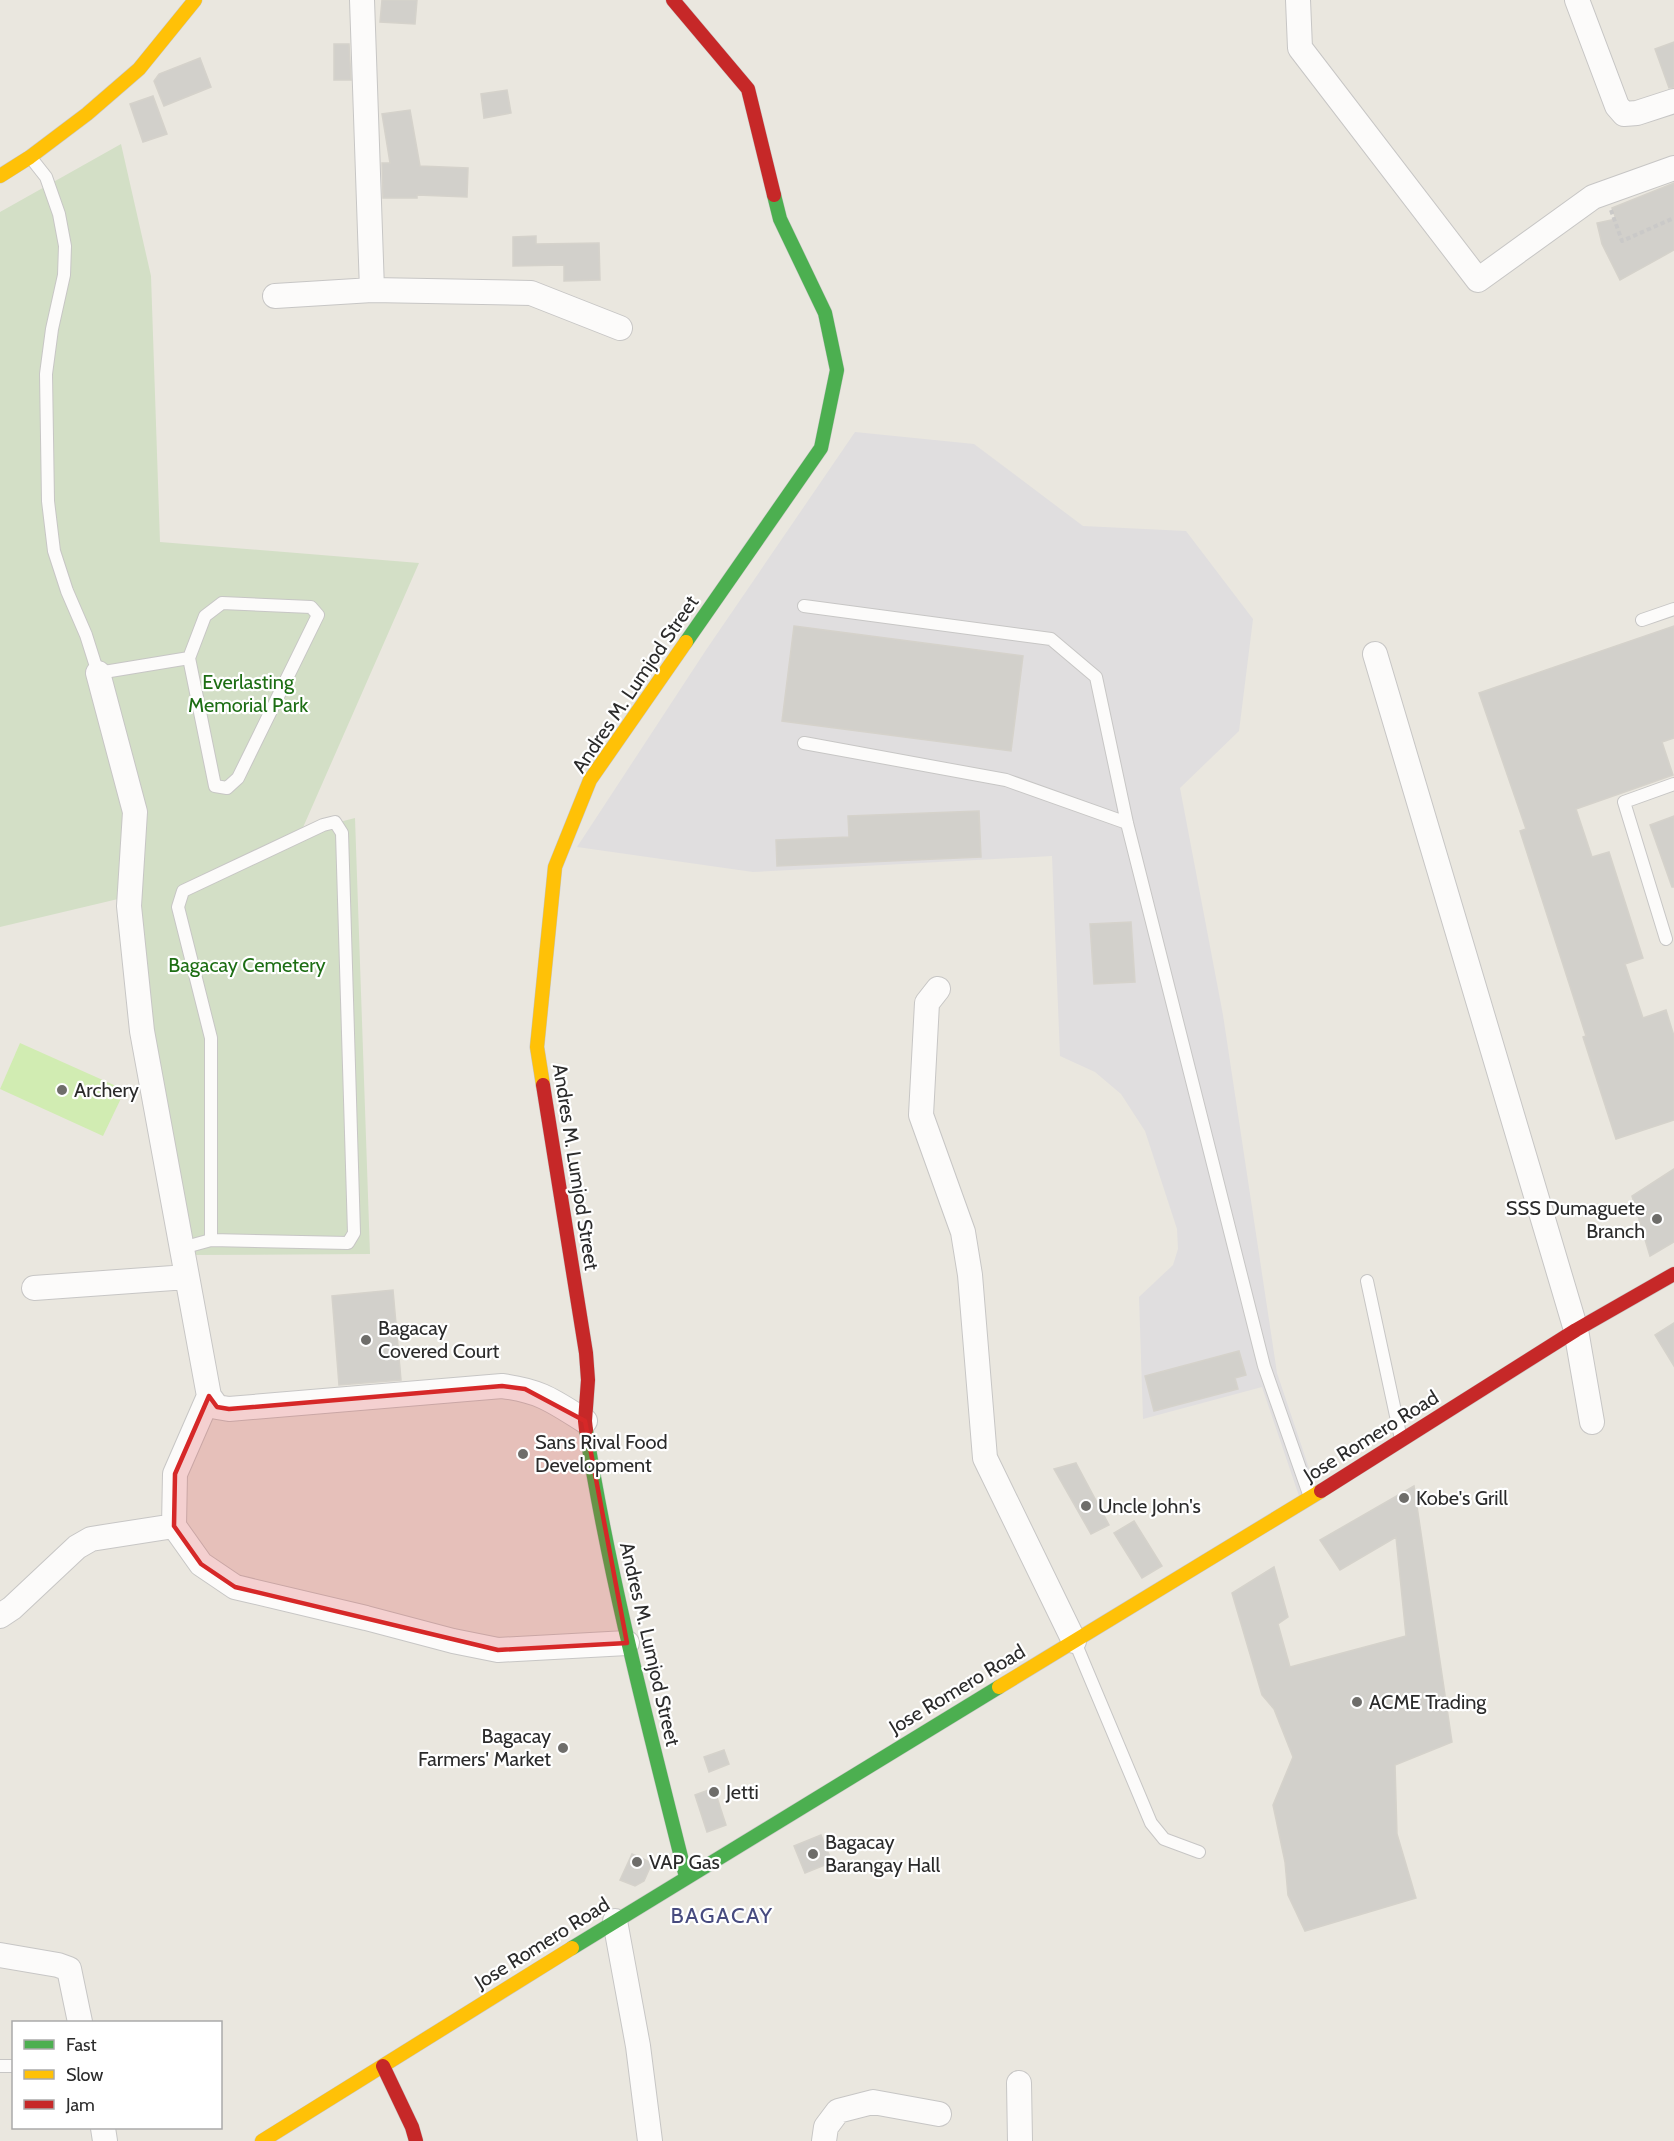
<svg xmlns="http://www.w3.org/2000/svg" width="1674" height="2141" viewBox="0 0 1674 2141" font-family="Cabin,sans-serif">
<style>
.industrial{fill:#e0dedf}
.cemetery{fill:#d3dfc6}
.pitch{fill:#d1ecb2}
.building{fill:#d2d0cb;stroke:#d5d2cb;stroke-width:1.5}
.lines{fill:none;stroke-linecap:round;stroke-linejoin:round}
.lane-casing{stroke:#c7c6c5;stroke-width:14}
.street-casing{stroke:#c7c6c5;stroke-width:26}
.fast-casing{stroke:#c7c6c5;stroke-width:15}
.slow-casing{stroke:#c7c6c5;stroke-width:15}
.jam-casing{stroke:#c7c6c5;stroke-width:15}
.path{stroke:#cac9c8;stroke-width:4;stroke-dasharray:4.5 3;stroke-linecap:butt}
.lane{stroke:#fcfbfa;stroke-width:12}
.street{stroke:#fcfbfa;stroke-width:24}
.fast{stroke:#4caf50;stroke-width:14}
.slow{stroke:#ffc107;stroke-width:14}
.jam{stroke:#c62828;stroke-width:14}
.marked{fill:#d62828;fill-opacity:0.2;stroke:#d62828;stroke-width:4.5;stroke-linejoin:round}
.poi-dot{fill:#6e6d6a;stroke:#fff;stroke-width:2}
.labels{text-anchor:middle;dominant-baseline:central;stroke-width:4.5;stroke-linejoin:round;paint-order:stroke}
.park-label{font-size:20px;fill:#1d6e14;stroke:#fff}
.street-label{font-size:20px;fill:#2b2b2b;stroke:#fff}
.poi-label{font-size:20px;fill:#2b2b2b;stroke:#fff;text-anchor:start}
.quarter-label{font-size:22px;letter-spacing:1.5px;fill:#474b7f;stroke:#fff}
</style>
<rect width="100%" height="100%" fill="#eae7df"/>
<path class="industrial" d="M855 432 974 444 1083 526 1186 531 1253 619 1239 731 1180 788 1223 1015 1277 1373 1314 1483 1299 1496 1262 1387 1143 1419 1139 1297 1173 1265 1178 1249 1177 1229 1145 1131 1121 1094 1095 1072 1060 1056 1052 856 753 872 577 847 706 650Z"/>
<path class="cemetery" d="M121 144 151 276 160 542 419 563 301 832 355 818 370 1254 190 1255 118 899 0 927V212Z"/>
<path class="pitch" d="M20 1043 125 1090 103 1136 0 1089Z"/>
<path class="building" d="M382 0H417L415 24 380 22Z
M1674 42V87L1669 88 1655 49Z
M334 44H349L351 80H334Z
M200 58 211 87 164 106 154 81 159 74Z
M507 90 511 113 484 118 481 94Z
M153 96 167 134 143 142 130 104Z
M410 110 420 166 468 168 467 197 417 195V198H383L382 163H390L382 114Z
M1674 183V250L1620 280 1602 244 1597 223 1616 219 1612 208Z
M536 236V244L599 243 600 280 564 281V265L513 266V237Z
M794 626 1023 656 1011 751 782 721Z
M1674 626V738L1662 742 1673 775 1576 809 1592 857 1609 852 1643 958 1625 964 1643 1018 1666 1010 1674 1036V1120L1616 1139 1583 1037 1586 1036 1520 831 1526 829 1479 693Z
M979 811 981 857 777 866 776 840 849 837 848 816Z
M1674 816V887H1672L1650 825Z
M1131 922 1135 982 1094 984 1090 924Z
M1674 1169V1242L1650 1256 1632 1196Z
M393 1290 401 1380 339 1385 332 1296Z
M1674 1323V1366L1655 1335Z
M1239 1351 1246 1375 1235 1378 1238 1389 1154 1411 1145 1376Z
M1076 1463 1109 1525 1091 1534 1054 1469Z
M1414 1486 1452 1742 1395 1765 1397 1834 1416 1898 1305 1931 1288 1895 1285 1862 1273 1805 1293 1757 1274 1709 1262 1695 1232 1593 1274 1567 1288 1617 1278 1624 1290 1667 1406 1636 1396 1537 1340 1570 1320 1540Z
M1134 1521 1162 1566 1142 1578 1114 1533Z
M724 1750 729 1764 709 1772 704 1757Z
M714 1788 726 1825 707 1832 695 1795Z
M821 1835 832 1862 805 1873 794 1846Z
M632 1854 652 1863 644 1881 635 1886 620 1880Z"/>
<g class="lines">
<defs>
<path id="lane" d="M31 158 46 177 59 214 65 246 64 275 52 329 46 374 48 501 54 551 67 591 86 635 98 673 189 658
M222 603 311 607 318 615 238 778 227 788 215 786 189 658 205 616Z
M804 606 1051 639 1096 677 1127 823 1264 1366 1310 1497
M1642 620 1674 609
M804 743 1006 780 1127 823
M1666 939 1624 802 1674 784
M182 1248 211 1240 348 1243 354 1233 342 833 335 822 323 825 183 891 178 907 211 1038V1240
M1367 1281 1401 1439
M1075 1642 1151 1823 1164 1839 1199 1852
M0 2066H14"/>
<path id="street" d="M362 0 372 290
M1298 0 1300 48 1478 280 1593 197 1674 168
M1577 0 1617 106 1624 114 1637 113 1674 101
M275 296 372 290 531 293 620 328
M1375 654 1576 1330 1592 1422
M98 673 135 812 129 906 142 1031 209 1396 217 1407 229 1409 502 1386C541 1391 553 1401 585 1421
M938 989 927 1003 921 1115 963 1232 970 1275 985 1458 1074 1641
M34 1288 187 1277
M174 1526 201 1564 235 1587 366 1618 453 1641 498 1650 627 1643
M0 1616 12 1608 77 1547 91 1539 174 1526 175 1474 209 1396
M615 1921 638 2046 650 2141
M0 1955 58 1965 69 1969 80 2022
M1019 2083 1020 2141
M103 2128 105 2141
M824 2141 826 2127 838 2111 873 2102 939 2114"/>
<path id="fast" d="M686 642 821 448 837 370 825 313 780 219 774 195
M586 1430C610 1581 649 1729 686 1877
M572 1948 999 1687"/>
<path id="slow" d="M0 176 30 157 87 114 139 69 195 0
M543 1085 537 1047 555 867 590 780 686 642
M999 1687 1321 1491
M262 2141 572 1948"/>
<path id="jam" d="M673 0 748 89 774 195
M543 1085 586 1353 588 1380 585 1421 586 1430
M1321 1491 1576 1330 1674 1274
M383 2066 412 2127 416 2141"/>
</defs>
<use href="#lane" class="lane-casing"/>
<use href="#street" class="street-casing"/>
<use href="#fast" class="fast-casing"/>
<use href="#slow" class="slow-casing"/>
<use href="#jam" class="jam-casing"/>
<path class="path" d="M1611 210 1622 241 1674 218"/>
<use href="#lane" class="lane"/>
<use href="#street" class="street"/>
<use href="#fast" class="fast"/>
<use href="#slow" class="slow"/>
<use href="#jam" class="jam"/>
</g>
<path class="marked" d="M502 1386 525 1389 585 1421 627 1643 498 1650 235 1587 201 1564 174 1526 175 1474 209 1396 217 1407 229 1409Z"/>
<g class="poi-dot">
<circle cx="62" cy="1090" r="6"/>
<circle cx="1657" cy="1219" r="6"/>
<circle cx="366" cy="1340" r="6"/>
<circle cx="523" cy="1454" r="6"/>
<circle cx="1404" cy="1498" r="6"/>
<circle cx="1086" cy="1506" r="6"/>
<circle cx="1357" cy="1702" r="6"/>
<circle cx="563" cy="1748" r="6"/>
<circle cx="714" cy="1792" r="6"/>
<circle cx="813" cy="1854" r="6"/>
<circle cx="637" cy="1862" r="6"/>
</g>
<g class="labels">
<g class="park-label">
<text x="248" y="682">Everlasting<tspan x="248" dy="23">Memorial Park</tspan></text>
<text x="247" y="965">Bagacay Cemetery</text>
</g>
<g class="street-label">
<text transform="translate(635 684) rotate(-56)">Andres M. Lumjod Street</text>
<text transform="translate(576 1167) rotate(81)">Andres M. Lumjod Street</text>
<text transform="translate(1371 1436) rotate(-32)">Jose Romero Road</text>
<text transform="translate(650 1644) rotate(77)">Andres M. Lumjod Street</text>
<text transform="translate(957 1689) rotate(-31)">Jose Romero Road</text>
<text transform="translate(542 1943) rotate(-32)">Jose Romero Road</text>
</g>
<g class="poi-label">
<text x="74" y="1090">Archery</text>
<text x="1645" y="1208" text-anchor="end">SSS Dumaguete<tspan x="1645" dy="23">Branch</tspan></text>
<text x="378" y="1328">Bagacay<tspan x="378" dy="23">Covered Court</tspan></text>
<text x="535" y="1442">Sans Rival Food<tspan x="535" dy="23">Development</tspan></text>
<text x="1416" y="1498">Kobe's Grill</text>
<text x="1098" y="1506">Uncle John's</text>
<text x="1369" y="1702">ACME Trading</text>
<text x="551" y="1736" text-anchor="end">Bagacay<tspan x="551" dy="23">Farmers' Market</tspan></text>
<text x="726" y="1792">Jetti</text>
<text x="825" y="1842">Bagacay<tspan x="825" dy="23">Barangay Hall</tspan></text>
<text x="649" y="1862">VAP Gas</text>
</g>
<g class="quarter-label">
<text x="722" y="1915">BAGACAY</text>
</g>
</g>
<rect x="12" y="2021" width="210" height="108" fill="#ffffff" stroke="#aaaaaa" stroke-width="1.5"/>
<rect x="24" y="2040" width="30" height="9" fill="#4caf50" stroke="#aaaaaa" stroke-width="1.5"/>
<text x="66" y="2051" font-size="18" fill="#2b2b2b">Fast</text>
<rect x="24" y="2070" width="30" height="9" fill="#ffc107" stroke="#aaaaaa" stroke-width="1.5"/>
<text x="66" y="2081" font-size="18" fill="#2b2b2b">Slow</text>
<rect x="24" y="2100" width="30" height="9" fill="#c62828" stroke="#aaaaaa" stroke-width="1.5"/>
<text x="66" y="2111" font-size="18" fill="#2b2b2b">Jam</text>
</svg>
